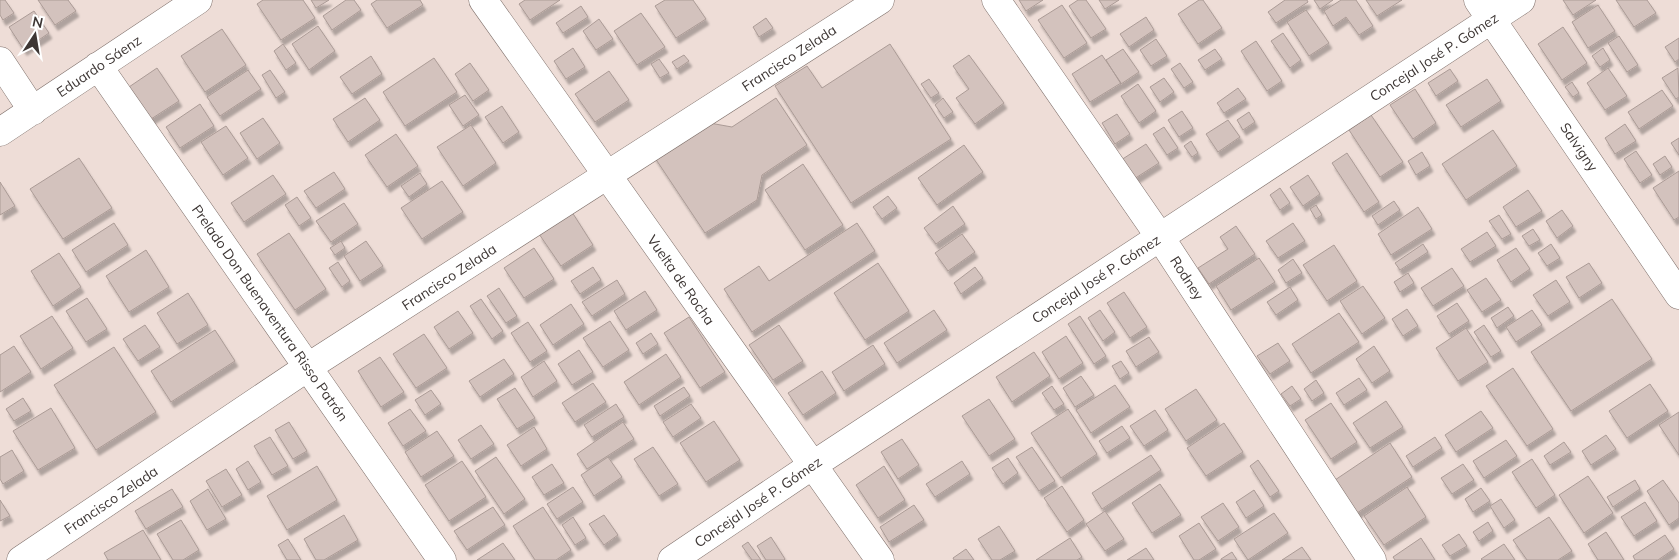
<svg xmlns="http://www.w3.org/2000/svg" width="1679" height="560" viewBox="0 0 1679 560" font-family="Mulish,sans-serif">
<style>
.building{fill:#d3c2bd;stroke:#ab9b96;filter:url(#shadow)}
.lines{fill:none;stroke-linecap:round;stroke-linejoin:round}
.minor-casing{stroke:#7f706b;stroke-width:29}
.minor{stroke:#fff;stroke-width:28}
.labels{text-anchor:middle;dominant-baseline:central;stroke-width:4;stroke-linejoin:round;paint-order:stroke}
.street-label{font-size:14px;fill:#3d3634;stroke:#fff}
</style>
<defs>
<filter id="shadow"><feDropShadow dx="3" dy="5.5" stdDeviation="1" flood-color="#0004"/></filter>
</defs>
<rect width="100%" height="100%" fill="#eeddd7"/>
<path class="building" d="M0 0H5L14 13 3 20 0 15Z
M38 0H68L76 11 55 25Z
M263 0H303L315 18 281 40 257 4Z
M311 0H329L316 8Z
M346 0H354L361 10 332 30 323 16Z
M377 0H420L423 5 387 28 371 4Z
M525 0H560L530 20 519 4Z
M665 0H693L706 19 676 38 655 6Z
M1019 0H1043L1026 11Z
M1078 0H1086L1106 29 1091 38 1069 6Z
M1099 0H1119L1105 9Z
M1199 0H1203L1222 28 1198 44 1178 14Z
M1285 0H1307L1308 2 1276 23 1268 12Z
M1314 0H1333L1320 9Z
M1341 0H1356L1373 26 1359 35 1346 17 1333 26 1324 11Z
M1366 0H1402L1377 16Z
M1563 0H1596L1573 15Z
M1616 0H1647L1656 13 1634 27Z
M1062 5 1087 43 1064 58 1038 20Z
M1598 5 1615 31 1588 48 1572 22Z
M581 6 588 17 563 33 556 23Z
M1306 10 1329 43 1309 56 1287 22Z
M34 11 49 33 24 50 9 27Z
M641 13 665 47 637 65 614 31Z
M1146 17 1154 30 1129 47 1120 34Z
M766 18 773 28 759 37 753 27Z
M599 19 613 39 596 50 583 31Z
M318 26 335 51 309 70 292 44Z
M1563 27 1587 63 1562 80 1538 44Z
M222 29 246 65 205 92 181 56Z
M1283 33 1301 60 1290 68 1271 41Z
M1619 36 1638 65 1627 72 1608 43Z
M1679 38V59L1675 62 1665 47Z
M1156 39 1167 56 1151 66 1140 50Z
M1256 41 1282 81 1267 91 1241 51Z
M283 44 296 63 286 70 274 51Z
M890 44 951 139 851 203 775 86 807 66 822 88Z
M573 48 585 67 566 79 554 61Z
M1603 48 1610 60 1600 67 1592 56Z
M1123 49 1139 72 1121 84 1106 60Z
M1215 49 1222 59 1205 70 1198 60Z
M684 55 689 61 677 69 672 62Z
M969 55 1004 103 975 124 956 98 969 89 953 66Z
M1102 55 1121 83 1090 102 1072 74Z
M371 56 382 74 352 94 340 77Z
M434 58 457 92 405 126 383 92Z
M659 59 669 73 660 78 651 64Z
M470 63 489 90 473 101 455 74Z
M1180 63 1193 82 1184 88 1171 69Z
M157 68 179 101 148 121 126 89Z
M1608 68 1627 96 1605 110 1587 83Z
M1678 68 1679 97 1676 99 1662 78Z
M1450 69 1458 81 1436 96 1428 83Z
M248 70 261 89 220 116 207 97Z
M270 70 285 92 276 98 262 75Z
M609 71 629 100 595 122 575 94Z
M1164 78 1174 92 1160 102 1150 87Z
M929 79 939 93 931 98 921 84Z
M1487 79 1501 101 1461 127 1446 105Z
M1572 82 1579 93 1573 97 1565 87Z
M1138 84 1156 111 1139 123 1121 96Z
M1238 88 1246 99 1224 113 1217 103Z
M1415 89 1436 123 1413 139 1390 105Z
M1662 90 1673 106 1639 129 1628 112Z
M465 95 479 115 463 126 449 105Z
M365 98 380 120 348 142 333 119Z
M776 98 807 145 762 175 757 200 705 233 653 155 704 122 732 127Z
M943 98 953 112 944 118 935 105Z
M200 104 214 126 180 148 166 127Z
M502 106 519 132 503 143 485 117Z
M1182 111 1193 128 1179 137 1168 120Z
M1249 112 1255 122 1243 130 1237 120Z
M1117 114 1130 134 1115 144 1102 123Z
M1371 115 1403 162 1380 177 1349 130Z
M263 118 280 143 257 159 240 133Z
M1228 120 1240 137 1218 152 1206 134Z
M1625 124 1636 141 1615 154 1605 138Z
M471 125 496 163 463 186 437 147Z
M226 126 248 158 223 175 201 142Z
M1164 127 1178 148 1167 155 1153 134Z
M1493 130 1517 166 1466 200 1442 164Z
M396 134 418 166 387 187 365 155Z
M1679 138V155L1671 143Z
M1191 141 1198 153 1192 157 1184 146Z
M1146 144 1159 163 1134 179 1121 160Z
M964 145 983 172 937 205 918 178Z
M1636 151 1652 175 1640 183 1624 159Z
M1422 152 1430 166 1416 175 1408 161Z
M1347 153 1379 202 1364 212 1332 163Z
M1665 156 1672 167 1660 175 1653 164Z
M79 158 112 208 63 239 30 189Z
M803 164 843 225 805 250 765 190Z
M1679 171V217L1674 220 1653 188Z
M334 172 345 189 316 208 304 191Z
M420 173 427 184 409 197 401 186Z
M273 175 286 194 244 222 231 203Z
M1308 175 1320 194 1303 206 1290 187Z
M442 181 463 212 422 239 401 208Z
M0 182 15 206 0 215Z
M1280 188 1290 203 1280 210 1270 195Z
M1528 190 1542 211 1516 227 1503 207Z
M888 196 897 208 882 219 873 207Z
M297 197 311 218 299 226 285 205Z
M1394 201 1400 210 1378 225 1372 216Z
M344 203 358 224 331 242 316 221Z
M1316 205 1322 215 1316 219 1310 209Z
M953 206 965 224 936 244 924 228Z
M1418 207 1432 229 1391 255 1378 234Z
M1562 210 1573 226 1557 238 1546 221Z
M572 212 593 245 561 266 539 234Z
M1499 215 1511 234 1502 239 1489 221Z
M114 223 128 245 86 272 72 250Z
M857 223 875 251 752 332 724 289 759 266 769 281Z
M1293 223 1305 241 1278 258 1266 241Z
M1236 226 1255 254 1209 284 1198 268 1228 249 1220 237Z
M1533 229 1540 240 1529 246 1522 236Z
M1487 232 1496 246 1470 262 1461 249Z
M289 233 326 289 295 310 257 254Z
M962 234 975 252 948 271 935 253Z
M341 241 345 248 335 255 330 248Z
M366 241 383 266 360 281 344 256Z
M1423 244 1428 252 1400 270 1395 263Z
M1551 244 1560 258 1547 266 1538 253Z
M1334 245 1357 281 1327 301 1303 265Z
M534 248 554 279 524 298 504 268Z
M1516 248 1530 269 1511 282 1497 260Z
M146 250 169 287 129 312 106 276Z
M59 253 81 287 53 306 31 271Z
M1259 258 1275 282 1231 310 1216 286Z
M1293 259 1302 273 1286 283 1278 270Z
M338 262 350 281 342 287 329 268Z
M878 263 909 311 865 340 834 293Z
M1589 263 1602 283 1579 298 1566 277Z
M593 267 601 280 580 294 571 281Z
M975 267 983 278 961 294 954 283Z
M1452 268 1464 286 1433 306 1421 288Z
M1408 273 1414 283 1400 292 1394 282Z
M1486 278 1501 300 1482 312 1467 290Z
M617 280 625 294 592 316 582 302Z
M1556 280 1570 302 1548 316 1533 295Z
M1363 286 1385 318 1362 334 1340 301Z
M1290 287 1298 300 1276 315 1267 302Z
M499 288 517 316 506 323 487 296Z
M645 291 657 310 626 330 614 311Z
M1124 292 1147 327 1130 338 1107 303Z
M188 293 208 325 177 344 157 313Z
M87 298 107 329 86 342 66 311Z
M481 299 503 331 492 339 470 306Z
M1612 299 1652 359 1571 411 1531 352Z
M1457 303 1469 321 1449 334 1437 316Z
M571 304 584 324 553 345 540 325Z
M1508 307 1514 316 1497 328 1491 318Z
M1407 309 1418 326 1403 336 1392 319Z
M934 310 947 330 897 363 884 343Z
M1100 310 1115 332 1103 341 1088 318Z
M1532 310 1542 325 1516 342 1506 327Z
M458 311 473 333 449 349 434 327Z
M1339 313 1359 342 1311 373 1292 344Z
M52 316 73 348 41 369 20 336Z
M1080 316 1106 356 1094 364 1068 324Z
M689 317 725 372 700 388 664 333Z
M610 321 629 350 603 367 583 338Z
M528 322 547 351 530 362 511 333Z
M145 325 160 347 138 361 123 339Z
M779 325 803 361 773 380 749 345Z
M1484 325 1501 351 1491 357 1474 332Z
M1466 328 1488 362 1458 381 1436 348Z
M215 330 235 361 171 402 151 371Z
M651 333 658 344 643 354 636 343Z
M424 334 447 368 416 388 393 354Z
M1066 336 1083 363 1059 379 1042 352Z
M1149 337 1159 352 1136 367 1126 351Z
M1278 343 1290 361 1270 374 1257 356Z
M873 345 885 364 844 391 832 372Z
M14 346 31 372 0 392V355Z
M1374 346 1390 371 1372 383 1356 359Z
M114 347 156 412 96 450 54 385Z
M579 350 593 372 572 385 558 364Z
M1034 352 1050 376 1012 402 996 377Z
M666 354 681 377 639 405 624 382Z
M380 357 404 392 381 407 358 371Z
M504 359 514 374 480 397 469 381Z
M544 361 557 381 533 397 521 377Z
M1121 361 1129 373 1120 379 1112 366Z
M1513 368 1553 429 1527 446 1486 386Z
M822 371 836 393 803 415 788 393Z
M1081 376 1094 395 1075 407 1063 388Z
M1359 378 1367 390 1344 405 1336 393Z
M1316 380 1324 393 1312 401 1304 389Z
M593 383 606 402 575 422 562 403Z
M1650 384 1668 411 1627 438 1609 411Z
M1115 385 1130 407 1091 433 1076 410Z
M1052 386 1064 404 1054 410 1042 393Z
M1292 386 1301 399 1290 406 1281 394Z
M684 387 690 396 660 416 654 406Z
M515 388 535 418 517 429 497 399Z
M1196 389 1217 420 1186 441 1165 409Z
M431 390 441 404 425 415 415 400Z
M23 398 31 411 14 421 6 409Z
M989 399 1015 439 989 456 962 416Z
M1386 401 1403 427 1370 448 1353 423Z
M1331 403 1357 442 1331 459 1305 420Z
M616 404 624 417 592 437 584 425Z
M691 404 701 418 673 437 663 422Z
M51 408 75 448 38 470 13 431Z
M410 409 426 431 403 446 388 423Z
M1068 409 1097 454 1061 478 1031 433Z
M1155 410 1168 430 1144 446 1130 426Z
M1481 411 1493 428 1456 452 1445 435Z
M1679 412V455L1659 425Z
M714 421 740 460 706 482 680 443Z
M289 422 307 451 293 459 275 430Z
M623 422 634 439 587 469 577 454Z
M1224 423 1243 452 1206 476 1187 448Z
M481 425 494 444 471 459 458 440Z
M1122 426 1130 438 1107 453 1099 441Z
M534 427 547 449 521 466 507 445Z
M437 431 454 456 421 477 405 452Z
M1606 435 1616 449 1591 465 1582 451Z
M270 437 288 466 272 475 254 446Z
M1435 437 1442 448 1413 467 1406 456Z
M902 439 919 465 898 479 881 452Z
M1506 440 1517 456 1484 478 1473 461Z
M1564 442 1571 452 1550 465 1544 456Z
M1390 443 1412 477 1357 513 1335 480Z
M653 447 678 484 659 496 634 459Z
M1032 447 1055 481 1039 491 1016 457Z
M12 450 24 471 3 484 0 479V457Z
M1151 455 1161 470 1102 509 1092 493Z
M496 457 525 499 504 514 475 471Z
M608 457 622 477 594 496 581 475Z
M1008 458 1018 473 1003 484 992 468Z
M1532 459 1555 495 1536 508 1512 472Z
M1258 460 1279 491 1270 497 1250 466Z
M248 461 261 482 248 490 236 469Z
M462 461 486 497 449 521 425 485Z
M962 461 970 474 935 497 926 484Z
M552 464 564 483 544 495 532 477Z
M1463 464 1474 480 1452 494 1441 478Z
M317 466 337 500 287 530 267 496Z
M884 466 905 500 878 518 856 485Z
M226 469 242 495 222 507 206 481Z
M1588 476 1613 513 1584 533 1559 495Z
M1635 480 1640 489 1613 507 1607 497Z
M1663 480 1679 503V518L1669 525 1647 491Z
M1160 484 1181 515 1152 533 1132 503Z
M1062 486 1084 520 1067 532 1044 498Z
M573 487 583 502 557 519 547 504Z
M1407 487 1426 517 1384 545 1364 516Z
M1481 488 1490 501 1473 512 1465 499Z
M172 489 183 507 146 529 135 511Z
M208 489 226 519 207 530 190 501Z
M1254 490 1264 506 1246 518 1236 502Z
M1501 499 1515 520 1504 528 1490 506Z
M0 500 10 516 0 521Z
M1645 502 1657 521 1634 536 1621 517Z
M1223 503 1239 527 1218 541 1201 517Z
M914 505 924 520 889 542 880 527Z
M493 507 505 525 467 550 454 531Z
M543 507 571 550 556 560H535L513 526Z
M1105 511 1124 539 1105 551 1086 524Z
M1274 513 1288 533 1248 560 1234 539Z
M344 515 358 540 324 560H316L304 539Z
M604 515 618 535 604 545 589 524Z
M573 517 586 538 575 545 562 525Z
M1549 517 1572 551 1558 560H1527L1513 540Z
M181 520 199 550 183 560H173L157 534Z
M1488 522 1493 531 1479 541 1473 532Z
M1199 523 1216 549 1199 560H1194L1179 536Z
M999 526 1015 551 1000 560H992L978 539Z
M143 530 161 560H108L104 553Z
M1606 532 1624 560H1598L1588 544Z
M1459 534 1467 546 1450 556 1442 545Z
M1665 535 1674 549 1658 560H1635L1633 556Z
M771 537 785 559 784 560H766L757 546Z
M1070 538 1082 557 1077 560H1036Z
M1421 538 1435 560H1395L1393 557Z
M288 539 301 560H287L278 545Z
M748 542 761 560H752L742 546Z
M503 543 515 560H477Z
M1504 544 1515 560H1482L1481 559Z
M1302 547 1311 560H1282Z
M1146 548 1154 560H1127Z
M966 549 974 560H954L953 558Z
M1232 552 1237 560H1221V559Z"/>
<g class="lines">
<defs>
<path id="minor" d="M483 0 880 560
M996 0 1160 237 1372 560
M1478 0 1679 295
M0 61 33 111
M98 66 442 560
M0 132 198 0
M21 560 308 367 880 0
M672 560 813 465 1521 0"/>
</defs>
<use href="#minor" class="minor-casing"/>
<use href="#minor" class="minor"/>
</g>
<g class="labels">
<g class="street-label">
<text transform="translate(1434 57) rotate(-33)">Concejal José P. Gómez</text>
<text transform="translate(789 58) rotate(-33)">Francisco Zelada</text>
<text transform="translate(99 66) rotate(-34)">Eduardo Sáenz</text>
<text transform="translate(1579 147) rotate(56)">Salvigny</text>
<text transform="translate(449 277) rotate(-33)">Francisco Zelada</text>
<text transform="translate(1187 278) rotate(57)">Rodney</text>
<text transform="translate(1096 279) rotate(-33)">Concejal José P. Gómez</text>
<text transform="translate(681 280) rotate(55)">Vuelta de Rocha</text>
<text transform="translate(270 313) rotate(55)">Prelado Don Buenaventura Risso Patrón</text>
<text transform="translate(111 500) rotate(-34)">Francisco Zelada</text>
<text transform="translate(758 502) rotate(-34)">Concejal José P. Gómez</text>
</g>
</g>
<g transform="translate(35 35) rotate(12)" stroke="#ffffff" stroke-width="4" paint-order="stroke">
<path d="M0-4L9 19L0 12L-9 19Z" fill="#3d3634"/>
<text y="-8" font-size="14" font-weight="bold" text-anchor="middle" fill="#3d3634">N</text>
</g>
</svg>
